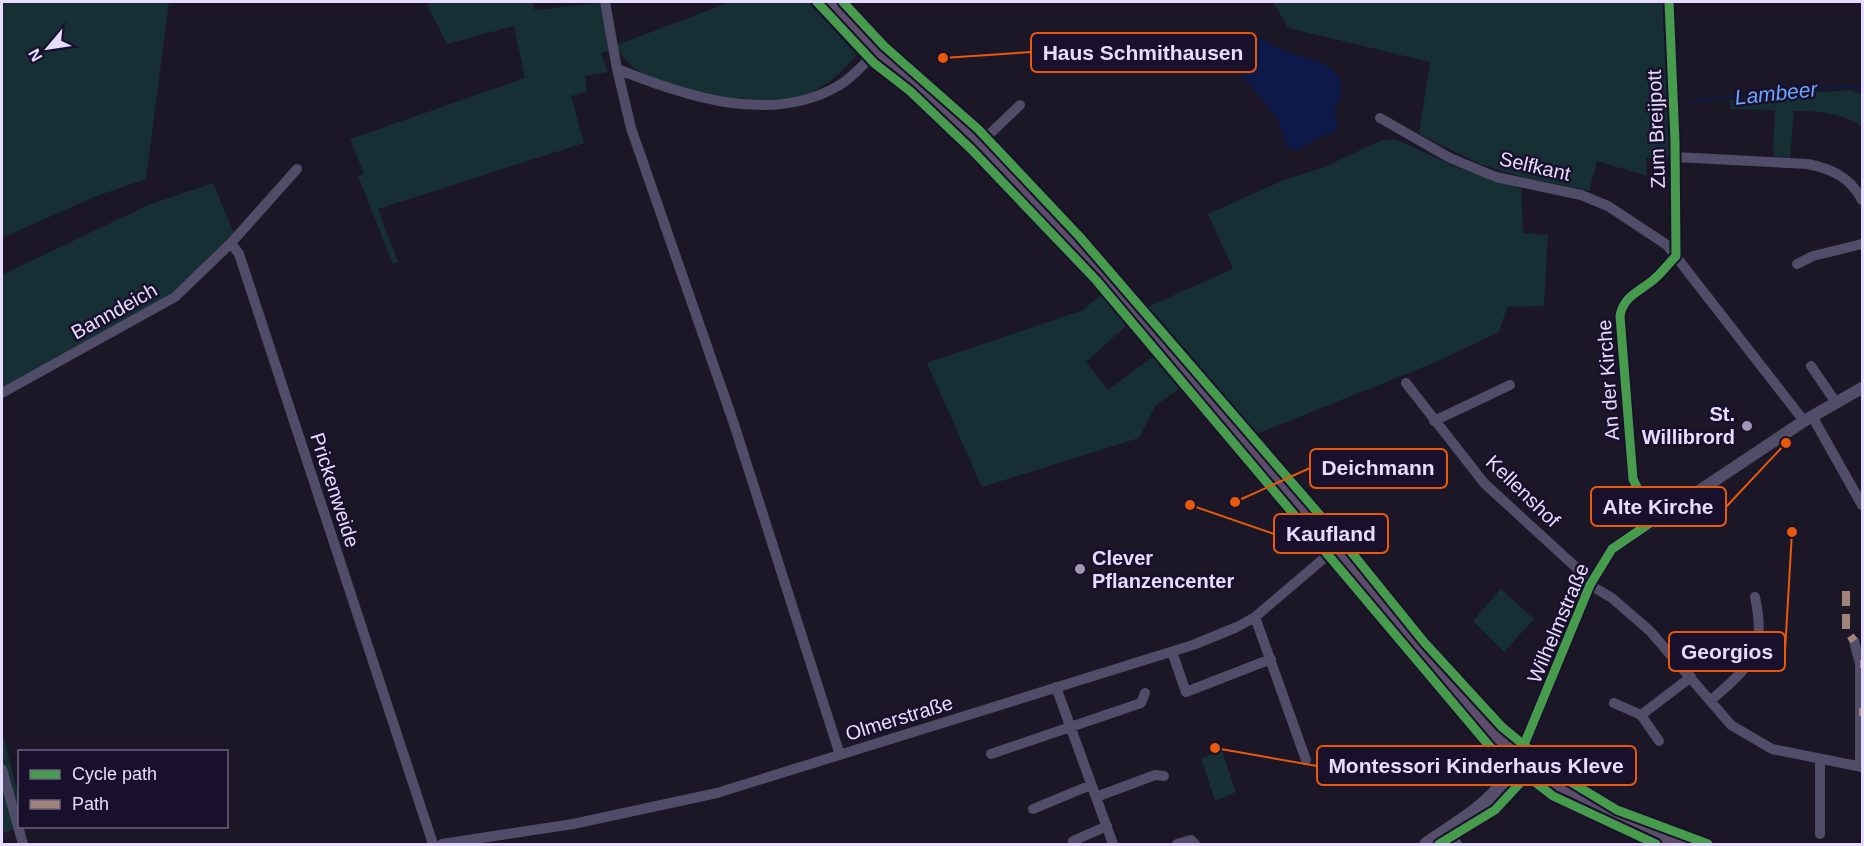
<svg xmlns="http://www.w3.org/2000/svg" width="1864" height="846" viewBox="0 0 1864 846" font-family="Helvetica,sans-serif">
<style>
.green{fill:#152f34}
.water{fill:#0c1949}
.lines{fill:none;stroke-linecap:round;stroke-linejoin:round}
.stream{stroke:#0c1949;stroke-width:2}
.minor{stroke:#514c67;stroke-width:10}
.tertiary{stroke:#514c67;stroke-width:12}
.secondary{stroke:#554f6c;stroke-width:15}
.primary{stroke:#5c4d6b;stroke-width:16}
.quiet{stroke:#a18479;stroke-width:8;stroke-dasharray:15 8;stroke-linecap:butt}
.cycleway-casing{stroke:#19112c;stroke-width:13}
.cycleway{stroke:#469c4c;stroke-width:9}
.poi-dot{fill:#9f97b3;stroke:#19112c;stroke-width:2}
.labels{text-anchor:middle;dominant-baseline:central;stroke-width:5;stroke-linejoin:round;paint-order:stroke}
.street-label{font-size:20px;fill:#e5dcff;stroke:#19112c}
.poi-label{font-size:20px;font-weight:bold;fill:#e5dcff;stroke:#19112c;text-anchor:end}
.water-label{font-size:21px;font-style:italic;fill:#6aa6ff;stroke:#19112c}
.leader{fill:none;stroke:#e8590c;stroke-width:2}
.callout-dot{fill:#e8590c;stroke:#19112c;stroke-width:2}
.callout{fill:#19112c;stroke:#e8590c;stroke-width:2}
.callout-label{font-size:21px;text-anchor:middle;font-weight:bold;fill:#e5dcff}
</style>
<rect width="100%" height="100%" fill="#1c1726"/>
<path class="green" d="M2 2H169L146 179 94 197 2 238Z
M429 2H532L535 10 600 3 609 50 601 53 608 72 585 76 587 92 571 96 584 143 378 209 398 262 393 264 358 176 364 174 350 139 525 78 514 26 447 44 428 7Z
M730 2H809L857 55C842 72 825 89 802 96 761 108 629 92 617 45Z
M1273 2H1664L1671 157 1646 158 1647 176 1597 161 1589 191 1522 177 1480 164 1419 134 1430 62 1288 28Z
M1848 90 1862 94V127C1842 113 1819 111 1794 111L1790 158 1775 157 1773 152 1775 110 1731 109 1730 100Z
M1395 139 1456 167 1521 188 1523 233 1548 235 1544 306 1507 307 1499 332 1436 362 1256 434 1145 308 1233 269 1208 214 1284 180 1322 168 1382 140Z
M213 183 234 233 170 297 2 388V275L148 205Z
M1103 293 1128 324 1086 362 1108 390 1154 356 1180 388 1155 406 1139 438 982 487 927 363 1083 310Z
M1501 589 1534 619 1504 652 1473 621Z
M2 731 19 798V822L2 758Z
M1222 751 1236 792 1215 801 1201 758Z
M2 780 15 829 2 833Z"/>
<path class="water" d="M1261 38C1267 42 1274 47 1281 50 1311 62 1360 63 1334 111L1338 122 1337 131 1326 134 1297 150 1287 147 1278 118 1236 69 1235 55 1245 44Z"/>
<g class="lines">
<path class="stream" d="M1689 102 1840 86 1862 88"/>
<path class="minor" d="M605 2 617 69 631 128 733 421 840 755
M1669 2 1675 141 1676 256
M617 69C684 95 769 126 838 86 853 78 865 61 879 51
M1380 118 1450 158 1496 177 1581 195 1608 206 1667 245 1804 421
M975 148 1020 105
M1675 157 1808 164C1832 169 1850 177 1862 200
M297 169 231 243 239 254 433 844
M1797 264 1813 256 1862 244
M1811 366 1835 401
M1406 383 1484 483 1592 582
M2 393 175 297 231 243
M1812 416 1862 505
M1434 421 1510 385
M1653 521 1633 479 1620 316C1623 297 1638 292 1652 281 1661 274 1668 264 1676 256
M1590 585 1612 598 1650 631 1731 725 1772 749 1862 767
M1255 617 1306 760
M1854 641 1860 664V767
M1172 652 1186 692 1271 659
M1056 687 1113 844
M1710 701C1750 667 1767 651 1755 597
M1614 703 1641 715 1691 677
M1641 715 1659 741
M991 754 1141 703 1145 693
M1820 759V834
M2 769 23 844
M1096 797 1155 775 1164 776
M1033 809 1091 785
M1449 830 1457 844
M1073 841 1107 826
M442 844 573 824 717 793 1193 645 1237 627 1255 617 1336 548
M1177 844 1191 840 1195 844"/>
<path class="tertiary" d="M1519 758 1590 585 1612 549 1804 421 1862 388"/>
<path class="secondary" d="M1427 844C1463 820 1501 799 1519 758"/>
<path class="primary" d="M832 2C923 93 1019 180 1104 278 1182 367 1261 457 1337 549 1405 631 1468 728 1559 788 1596 813 1638 827 1679 844"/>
<path class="quiet" d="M1846 591V629L1854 641
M1860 664H1862
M1859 712H1862"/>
<defs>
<path id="cycleway" d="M817 2 874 63 910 91 972 150 1096 280 1491 748 1553 796 1656 844
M843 2 884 46 978 129 1079 236 1344 543 1424 642 1502 727 1564 778 1617 810 1708 844
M1521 752 1590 585 1612 549 1653 521 1633 479 1620 316C1623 297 1638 292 1652 281 1661 274 1668 264 1676 256L1675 141 1669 2
M1439 844 1495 810 1522 781 1527 778 1533 780"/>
</defs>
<use href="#cycleway" class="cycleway-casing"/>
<use href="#cycleway" class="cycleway"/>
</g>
<g class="poi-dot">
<circle cx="1747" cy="426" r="6"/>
<circle cx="1080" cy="569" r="6"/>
</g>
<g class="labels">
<g class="street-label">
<text transform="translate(1656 129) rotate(-92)">Zum Breijpott</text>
<text transform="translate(1535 166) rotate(13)">Selfkant</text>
<text transform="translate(114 311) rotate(-29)">Banndeich</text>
<text transform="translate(1608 380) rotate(-94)">An der Kirche</text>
<text transform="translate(335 490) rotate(72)">Prickenweide</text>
<text transform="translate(1523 491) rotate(44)">Kellenshof</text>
<text transform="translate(1558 623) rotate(-67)">Wilhelmstraße</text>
<text transform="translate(899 718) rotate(-17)">Olmerstraße</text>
</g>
<g class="poi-label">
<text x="1735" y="414">St.<tspan x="1735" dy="23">Willibrord</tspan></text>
<text x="1092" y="558" text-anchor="start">Clever<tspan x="1092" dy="23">Pflanzencenter</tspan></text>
</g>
<g class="water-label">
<text transform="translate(1776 93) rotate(-6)">Lambeer</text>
</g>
</g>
<path class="leader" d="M943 58L1031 52M1235 502L1310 468M1786 443L1726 507M1190 505L1274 534M1792 532L1785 651M1215 748L1317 766"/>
<g class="callout-dot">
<circle cx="943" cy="58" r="6"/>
<circle cx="1235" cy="502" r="6"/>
<circle cx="1786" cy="443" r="6"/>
<circle cx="1190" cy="505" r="6"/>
<circle cx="1792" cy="532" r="6"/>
<circle cx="1215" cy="748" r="6"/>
</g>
<g class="callout">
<rect x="1031" y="33" width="225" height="39" rx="6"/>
<rect x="1310" y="449" width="137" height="39" rx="6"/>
<rect x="1591" y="487" width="135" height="39" rx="6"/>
<rect x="1274" y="514" width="114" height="39" rx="6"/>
<rect x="1669" y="632" width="116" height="39" rx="6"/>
<rect x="1317" y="746" width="319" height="39" rx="6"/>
</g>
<g class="callout-label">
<text x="1143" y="60">Haus Schmithausen</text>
<text x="1378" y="475">Deichmann</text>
<text x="1658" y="514">Alte Kirche</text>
<text x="1331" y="541">Kaufland</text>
<text x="1727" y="659">Georgios</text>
<text x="1476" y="773">Montessori Kinderhaus Kleve</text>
</g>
<rect width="1864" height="846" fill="none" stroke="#e5dcff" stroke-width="6"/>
<rect x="18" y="750" width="210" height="78" fill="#19112c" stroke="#6b6280" stroke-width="1.5"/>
<rect x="30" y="770" width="30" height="9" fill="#469c4c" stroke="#6b6280" stroke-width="1.5"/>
<text x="72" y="780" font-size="18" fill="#e5dcff">Cycle path</text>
<rect x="30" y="800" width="30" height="9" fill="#a18479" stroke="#6b6280" stroke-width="1.5"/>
<text x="72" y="810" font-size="18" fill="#e5dcff">Path</text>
<g transform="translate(48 48) rotate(241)" stroke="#19112c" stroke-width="4.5" paint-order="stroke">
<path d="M0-4.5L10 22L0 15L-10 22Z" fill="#e5dcff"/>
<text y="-9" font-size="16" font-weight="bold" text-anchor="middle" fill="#e5dcff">N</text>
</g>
</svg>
